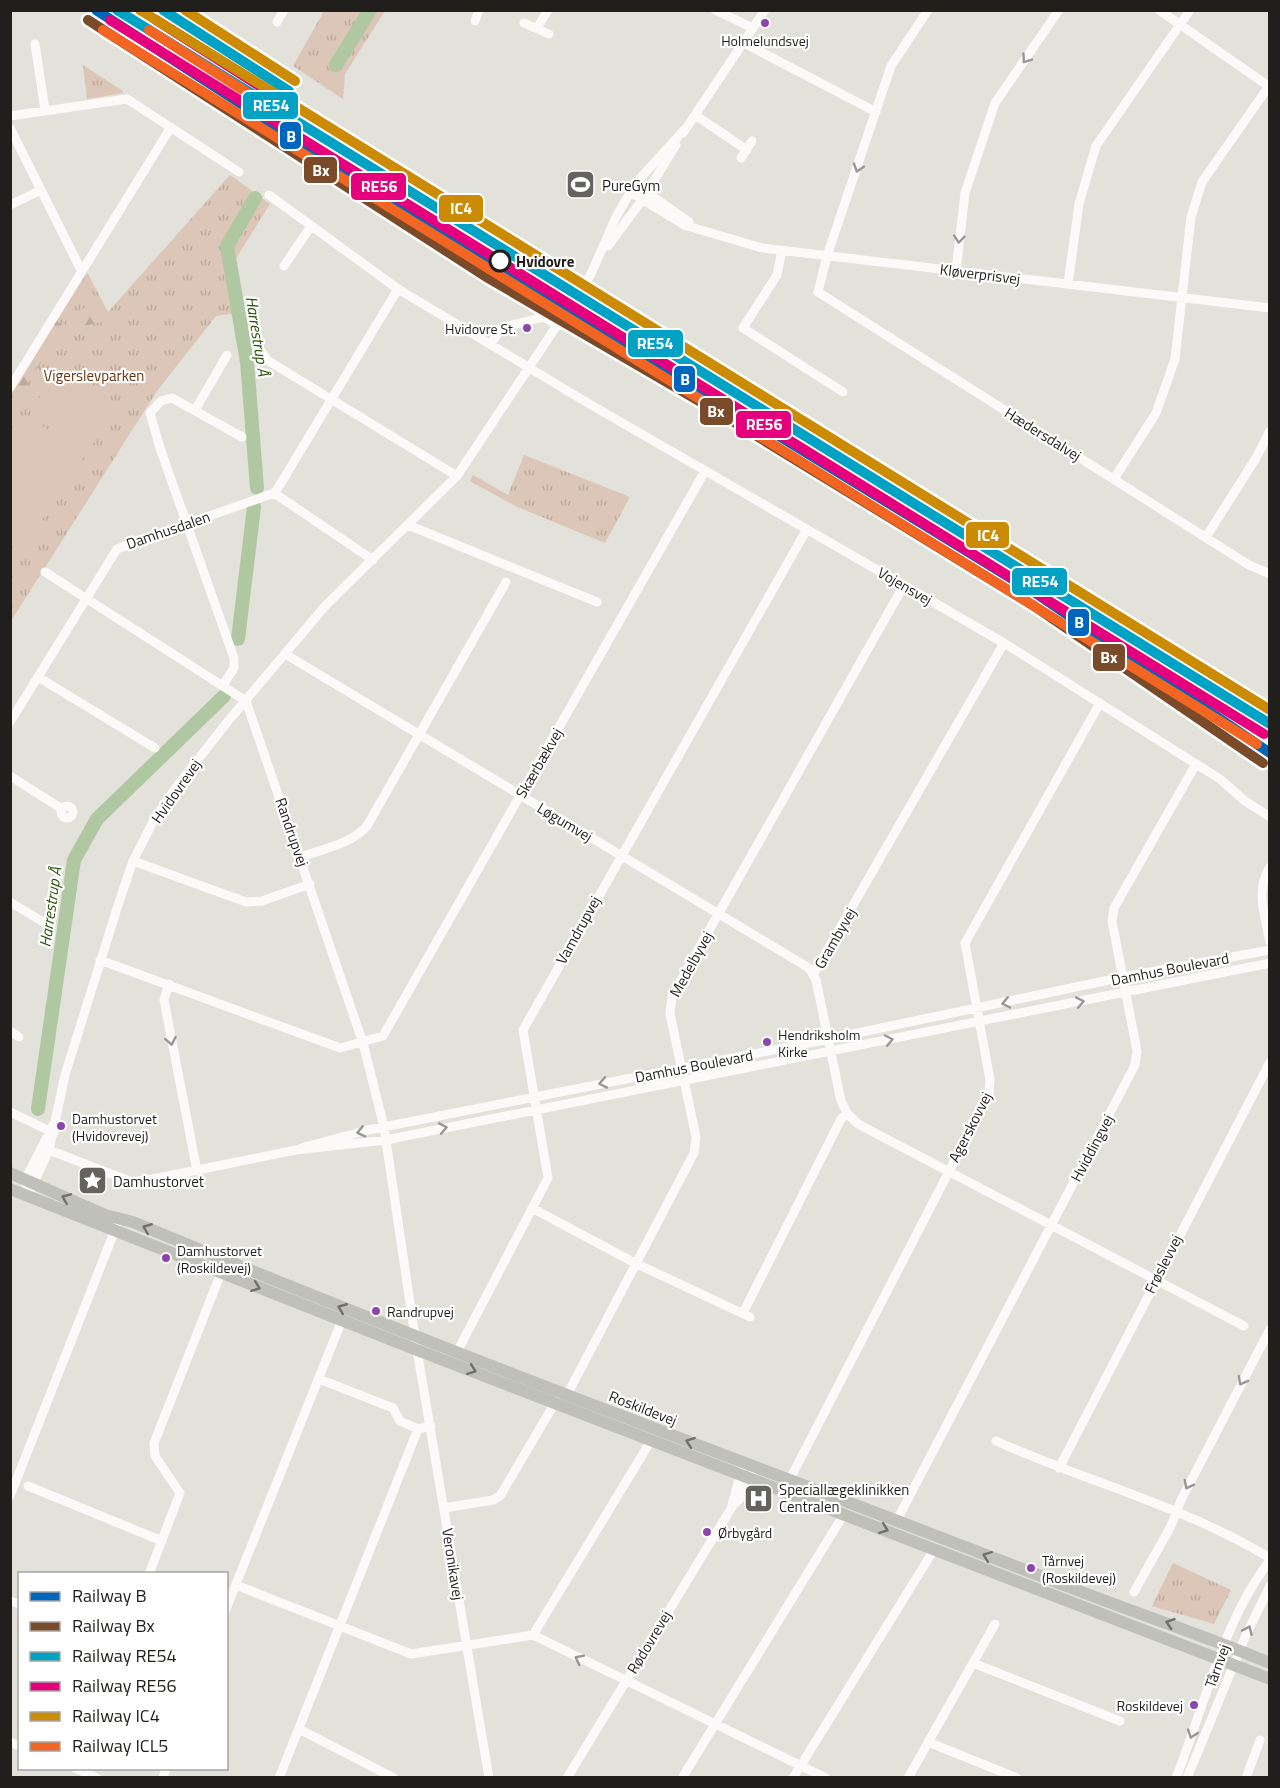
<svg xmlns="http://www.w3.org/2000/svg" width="1280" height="1788" viewBox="0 0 1280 1788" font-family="'Titillium Web',sans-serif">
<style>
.grass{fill:url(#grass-tufts)}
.forest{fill:url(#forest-firs)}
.pitch{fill:#dcc6b7}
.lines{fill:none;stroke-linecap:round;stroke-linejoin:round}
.river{stroke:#b0c8a1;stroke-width:14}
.minor{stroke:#fbfaf9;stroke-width:9}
.major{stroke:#c0c0ba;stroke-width:12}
.rail-1-casing{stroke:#fff;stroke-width:15}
.rail-2-casing{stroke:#fff;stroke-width:15}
.rail-3-casing{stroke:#fff;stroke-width:15}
.rail-4-casing{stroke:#fff;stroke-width:15}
.rail-5-casing{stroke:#fff;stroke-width:15}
.rail-6-casing{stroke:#fff;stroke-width:15}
.rail-1{stroke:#0065bd;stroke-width:10}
.rail-2{stroke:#7a4b2a;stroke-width:10}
.rail-3{stroke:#02a2c5;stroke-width:10}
.rail-4{stroke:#e5007d;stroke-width:10}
.rail-5{stroke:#cc8b05;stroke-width:10}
.rail-6{stroke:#f26522;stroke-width:10}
.oneway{stroke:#999795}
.oneway2{stroke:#70706a}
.bus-dot{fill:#8e44ad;stroke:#fff;stroke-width:2}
.stop-dot{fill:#fff;stroke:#211f1b;stroke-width:3}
.labels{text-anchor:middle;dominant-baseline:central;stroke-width:4.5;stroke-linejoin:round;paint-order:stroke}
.bus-label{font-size:14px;fill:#211f1b;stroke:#fff;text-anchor:start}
.poi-label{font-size:15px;fill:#211f1b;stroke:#fff;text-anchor:start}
.stop-label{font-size:15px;font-weight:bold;fill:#211f1b;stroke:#fff;text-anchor:start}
.street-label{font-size:15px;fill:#211f1b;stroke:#fff}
.park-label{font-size:15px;fill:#6a3410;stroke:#fff}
.water-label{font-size:16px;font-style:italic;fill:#2a5509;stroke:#fff}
.line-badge{stroke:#fff;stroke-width:2}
.badge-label{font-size:16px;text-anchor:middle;font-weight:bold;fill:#fff}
</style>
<defs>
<pattern id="grass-tufts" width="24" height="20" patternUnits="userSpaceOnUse" patternTransform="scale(1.5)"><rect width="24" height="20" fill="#dcc6b7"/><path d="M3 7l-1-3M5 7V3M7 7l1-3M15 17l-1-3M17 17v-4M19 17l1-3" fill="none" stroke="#bcaa9d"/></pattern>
<pattern id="forest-firs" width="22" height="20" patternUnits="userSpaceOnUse" patternTransform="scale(1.5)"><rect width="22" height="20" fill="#dcc6b7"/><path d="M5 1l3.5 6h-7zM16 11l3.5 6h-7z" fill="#bcaa9d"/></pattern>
</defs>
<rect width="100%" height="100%" fill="#e2e1da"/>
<path class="grass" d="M324 11H385L345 74 343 99 293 66Z
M83 65 123 91V93L87 99Z
M230 175 270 204 235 260 245 312 216 316 157 391 11 621V394L87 272 108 312Z
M524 455 630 497 605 543 515 506 470 481 473 475 508 495Z
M1173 1563 1231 1590 1214 1624 1152 1606Z"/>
<path class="forest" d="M94 303 103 322 78 327 73 319 76 312Z
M54 322 65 324 67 332 49 349 20 397 12 392Z"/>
<path class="pitch" d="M54 374 114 412 89 450 30 412Z
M27 416 86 454 23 548 11 540V441Z"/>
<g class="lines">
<path class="river" d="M336 65 370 10
M255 198 227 246 247 362 257 488
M238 639 254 507
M38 1109 74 860 97 819 224 696"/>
<path class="minor" d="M715 10 753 28
M928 10 891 66 827 256 818 292 1249 565 1270 574
M1159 10 1270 87
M475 21 479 10
M277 22 284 10
M524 23 549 34
M537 28 548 10
M744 43 876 112
M35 44 45 110
M695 115 747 150
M10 116 127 99 239 172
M10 128 82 272
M683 133 765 10
M741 158 752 141
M635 184 689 222
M630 192 684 225 762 248 1270 308
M269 195 398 289 586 402 1004 643 1220 779 1245 801 1270 817
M10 205 41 190
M608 246 642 200 676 145
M782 250 777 275 743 328 843 392
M284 266 311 226
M956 271 965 193 995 103 1059 10
M1068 284 1079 204 1096 146 1190 10
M491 344 501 328 544 317 558 326
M261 351 267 360 457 476
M10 388 171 127
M195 410 227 355
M1114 479 1156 413 1175 359 1191 217 1202 182 1269 86
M274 493 373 560
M408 525 597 602
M1206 537 1256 458 1270 431
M45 572 246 701
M285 654 809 968 816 980 841 1101 847 1113 858 1124 1244 1326
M38 677 155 748
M223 685 234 668V658L160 448 150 413 161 401 172 398 242 437
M246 701 363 1043 384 1127 417 1350 489 1778
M10 722 117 549 274 493 278 488 398 289
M10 776 62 809
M61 812a6 6 0 1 1 12 0a6 6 0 1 1-12 0Z
M301 857C322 849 352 844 367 826L506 582
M133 861 246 902 262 901 310 884
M1270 867C1255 890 1265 916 1270 942
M10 902 48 925
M100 960 340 1048 383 1036 705 471
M814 973 1004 643
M169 984 164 1000 197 1171
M10 1031 19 1037
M10 1112 54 1133
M301 1148 368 1130 829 1039 1123 977 1270 950
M49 1150 132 1182 153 1179 296 1150 386 1140 1270 963
M26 1186 25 1180 53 1125
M28 1195 49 1150 65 1075 119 902 133 861 156 816 177 786 229 720 326 605 457 476 591 274 616 217 635 184 685 129
M532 1208 635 1263 750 1317
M743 1313 841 1119 847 1113
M457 1352 548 1178 523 1030 807 529
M319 1379 393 1408 400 1421 418 1429
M567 1395 694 1153 696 1137 670 1014 672 996 904 585
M996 1441C1087 1482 1184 1506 1270 1558
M1059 1468 1270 1062
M790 1479 989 1094 990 1080 965 943 1100 703
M28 1486 162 1541
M10 1496 117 1225
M732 1505 742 1469
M444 1508 493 1500 500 1496 556 1401
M897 1520 1135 1065 1137 1051 1112 921 1114 908 1196 764
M149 1574 180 1493 155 1456 154 1443 221 1273
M236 1585 411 1654 533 1635 826 1778
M1134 1592 1171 1526 1181 1500 1270 1329
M10 1601 20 1604
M226 1609 342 1320
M533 1635 652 1439
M973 1663 1120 1721
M299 1729 394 1778
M10 1742 20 1746
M928 1742 1017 1778
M75 1768 97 1778
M163 1778 166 1768
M279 1778 418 1429 431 1426
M567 1778 732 1507 744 1494 752 1473
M682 1778 844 1514
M793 1778 935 1548
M908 1778 995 1624
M1176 1778C1205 1705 1222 1623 1270 1560
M1187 1778 1246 1635 1270 1586
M1246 1778 1260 1740"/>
<path class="major" d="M10 1173 105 1215 133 1222C442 1351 757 1466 1069 1587 1135 1613 1203 1635 1270 1663
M10 1189 417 1350 1270 1679"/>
<defs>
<path id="rail-1" d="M96 10 495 268 717 398 1040 596 1270 753"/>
<path id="rail-2" d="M88 20 488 278 711 408 1034 606 1263 763"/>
<path id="rail-3" d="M117 10 1270 724
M163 10 289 91"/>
<path id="rail-4" d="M110 20 1264 734
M156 20 283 101"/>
<path id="rail-5" d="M140 10 1270 710
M185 10 295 81"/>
<path id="rail-6" d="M103 30 1257 744
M149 30 276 111"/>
</defs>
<use href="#rail-1" class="rail-1-casing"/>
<use href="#rail-2" class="rail-2-casing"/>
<use href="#rail-3" class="rail-3-casing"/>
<use href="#rail-4" class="rail-4-casing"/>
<use href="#rail-5" class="rail-5-casing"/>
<use href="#rail-6" class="rail-6-casing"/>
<use href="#rail-1" class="rail-1"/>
<use href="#rail-2" class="rail-2"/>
<use href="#rail-3" class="rail-3"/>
<use href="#rail-4" class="rail-4"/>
<use href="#rail-5" class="rail-5"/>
<use href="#rail-6" class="rail-6"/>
</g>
<defs><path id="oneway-chevron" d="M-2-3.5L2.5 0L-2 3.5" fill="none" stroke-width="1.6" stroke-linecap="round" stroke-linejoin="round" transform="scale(1.5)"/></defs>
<g class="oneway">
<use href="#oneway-chevron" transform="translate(1026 59) rotate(125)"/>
<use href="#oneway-chevron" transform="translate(858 168) rotate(108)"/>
<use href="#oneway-chevron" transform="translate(959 239) rotate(96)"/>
<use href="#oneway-chevron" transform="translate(1080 1002) rotate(-11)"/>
<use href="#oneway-chevron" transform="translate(1006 1003) rotate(168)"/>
<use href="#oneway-chevron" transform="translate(889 1040) rotate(-12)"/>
<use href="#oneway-chevron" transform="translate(171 1041) rotate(79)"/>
<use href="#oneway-chevron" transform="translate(603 1083) rotate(169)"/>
<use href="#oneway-chevron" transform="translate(443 1128) rotate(-11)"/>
<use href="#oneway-chevron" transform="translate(361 1132) rotate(167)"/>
<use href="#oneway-chevron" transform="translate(1242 1381) rotate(118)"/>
<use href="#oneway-chevron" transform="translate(1188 1485) rotate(117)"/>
<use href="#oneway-chevron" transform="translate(1248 1630) rotate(-66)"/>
<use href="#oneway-chevron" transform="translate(579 1659) rotate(-153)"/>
<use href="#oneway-chevron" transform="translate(1192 1734) rotate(109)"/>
</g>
<g class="oneway2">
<use href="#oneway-chevron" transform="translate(66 1198) rotate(-157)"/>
<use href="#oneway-chevron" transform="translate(147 1228) rotate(-158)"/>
<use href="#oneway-chevron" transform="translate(256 1287) rotate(21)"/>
<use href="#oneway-chevron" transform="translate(342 1308) rotate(-158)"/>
<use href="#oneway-chevron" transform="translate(472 1370) rotate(21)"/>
<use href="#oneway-chevron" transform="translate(690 1442) rotate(-160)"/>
<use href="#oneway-chevron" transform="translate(884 1529) rotate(21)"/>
<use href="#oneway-chevron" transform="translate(987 1556) rotate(-159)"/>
<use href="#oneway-chevron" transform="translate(1170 1623) rotate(-161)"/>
</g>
<defs>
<symbol id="stadium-square" viewBox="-11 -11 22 22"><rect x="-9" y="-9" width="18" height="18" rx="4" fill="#65635e" stroke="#fff"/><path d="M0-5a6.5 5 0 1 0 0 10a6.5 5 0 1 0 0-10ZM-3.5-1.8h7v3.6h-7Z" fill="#fff"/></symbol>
<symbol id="sight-square" viewBox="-11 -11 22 22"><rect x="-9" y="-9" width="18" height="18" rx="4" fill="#65635e" stroke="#fff"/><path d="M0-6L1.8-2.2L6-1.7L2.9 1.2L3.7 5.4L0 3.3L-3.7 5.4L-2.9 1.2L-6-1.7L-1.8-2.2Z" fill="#fff"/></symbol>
<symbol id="hospital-square" viewBox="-11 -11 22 22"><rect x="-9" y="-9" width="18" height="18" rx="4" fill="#65635e" stroke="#fff"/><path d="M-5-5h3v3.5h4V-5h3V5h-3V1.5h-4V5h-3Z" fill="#fff"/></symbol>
</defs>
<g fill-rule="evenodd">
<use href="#stadium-square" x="564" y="168" width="33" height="33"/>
<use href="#sight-square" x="76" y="1164" width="33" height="33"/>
<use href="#hospital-square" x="742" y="1482" width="33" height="33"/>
</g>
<g class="bus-dot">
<circle cx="765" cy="23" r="5"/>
<circle cx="527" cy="328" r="5"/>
<circle cx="767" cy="1042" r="5"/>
<circle cx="61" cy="1126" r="5"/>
<circle cx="166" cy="1258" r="5"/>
<circle cx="376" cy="1311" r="5"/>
<circle cx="707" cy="1532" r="5"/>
<circle cx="1031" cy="1568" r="5"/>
<circle cx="1194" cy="1705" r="5"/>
</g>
<circle class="stop-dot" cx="500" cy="261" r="10"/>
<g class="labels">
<g class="bus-label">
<text x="765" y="40" text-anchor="middle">Holmelundsvej</text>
<text x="516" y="328" text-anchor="end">Hvidovre St.</text>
<text x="778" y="1034">Hendriksholm<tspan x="778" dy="17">Kirke</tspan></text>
<text x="72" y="1118">Damhustorvet<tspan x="72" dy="17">(Hvidovrevej)</tspan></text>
<text x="177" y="1250">Damhustorvet<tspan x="177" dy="17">(Roskildevej)</tspan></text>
<text x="387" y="1311">Randrupvej</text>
<text x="718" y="1532">Ørbygård</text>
<text x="1042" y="1560">Tårnvej<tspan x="1042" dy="17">(Roskildevej)</tspan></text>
<text x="1183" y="1705" text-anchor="end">Roskildevej</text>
</g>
<g class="poi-label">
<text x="602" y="185">PureGym</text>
<text x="113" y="1181">Damhustorvet</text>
<text x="779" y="1489">Speciallægeklinikken<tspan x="779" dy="17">Centralen</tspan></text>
</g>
<g class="stop-label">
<text x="516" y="261">Hvidovre</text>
</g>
<g class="street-label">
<text transform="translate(980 274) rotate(7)">Kløverprisvej</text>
<text transform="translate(1043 434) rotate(32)">Hædersdalvej</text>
<text transform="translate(168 530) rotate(-19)">Damhusdalen</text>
<text transform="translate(905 586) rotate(30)">Vojensvej</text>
<text transform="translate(539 763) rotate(-60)">Skærbækvej</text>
<text transform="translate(176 791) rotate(-55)">Hvidovrevej</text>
<text transform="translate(565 822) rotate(31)">Løgumvej</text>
<text transform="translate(292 832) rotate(71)">Randrupvej</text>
<text transform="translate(578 930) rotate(-61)">Vamdrupvej</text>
<text transform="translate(835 938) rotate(-60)">Grambyvej</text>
<text transform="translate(691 964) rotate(-61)">Medelbyvej</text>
<text transform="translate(1170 969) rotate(-11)">Damhus Boulevard</text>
<text transform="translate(694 1066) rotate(-11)">Damhus Boulevard</text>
<text transform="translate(970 1127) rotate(-63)">Agerskovvej</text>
<text transform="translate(1092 1148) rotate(-62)">Hviddingvej</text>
<text transform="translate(1163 1264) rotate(-63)">Frøslevvej</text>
<text transform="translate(643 1408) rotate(21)">Roskildevej</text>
<text transform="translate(453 1564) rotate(81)">Veronikavej</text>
<text transform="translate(649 1642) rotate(-59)">Rødovrevej</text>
<text transform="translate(1217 1666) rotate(-70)">Tårnvej</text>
</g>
<g class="park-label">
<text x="94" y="375">Vigerslevparken</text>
</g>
<g class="water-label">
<text transform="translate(258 336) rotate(81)">Harrestrup Å</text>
<text transform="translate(50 907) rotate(-82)">Harrestrup Å</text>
</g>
</g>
<g class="line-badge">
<rect x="242" y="91" width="57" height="29" rx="6" fill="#02a2c5"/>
<rect x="279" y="121" width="23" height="29" rx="6" fill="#0065bd"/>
<rect x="303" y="156" width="35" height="28" rx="6" fill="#7a4b2a"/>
<rect x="350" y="172" width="57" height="29" rx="6" fill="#e5007d"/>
<rect x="438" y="194" width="46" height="29" rx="6" fill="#cc8b05"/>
<rect x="627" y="329" width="57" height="29" rx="6" fill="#02a2c5"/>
<rect x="673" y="365" width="23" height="28" rx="6" fill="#0065bd"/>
<rect x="699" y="397" width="35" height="29" rx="6" fill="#7a4b2a"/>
<rect x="735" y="410" width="57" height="29" rx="6" fill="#e5007d"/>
<rect x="965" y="521" width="45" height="28" rx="6" fill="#cc8b05"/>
<rect x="1011" y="567" width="57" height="29" rx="6" fill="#02a2c5"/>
<rect x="1067" y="608" width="23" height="29" rx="6" fill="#0065bd"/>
<rect x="1092" y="643" width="34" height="29" rx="6" fill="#7a4b2a"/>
</g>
<g class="badge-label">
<text x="271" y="111">RE54</text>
<text x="291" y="142">B</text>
<text x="321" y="176">Bx</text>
<text x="379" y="192">RE56</text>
<text x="461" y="214">IC4</text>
<text x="655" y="349">RE54</text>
<text x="685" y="385">B</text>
<text x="716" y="417">Bx</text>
<text x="764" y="430">RE56</text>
<text x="988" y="541">IC4</text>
<text x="1040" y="587">RE54</text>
<text x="1079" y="628">B</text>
<text x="1109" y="663">Bx</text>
</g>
<rect width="1280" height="1788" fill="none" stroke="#211f1b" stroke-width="24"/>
<rect x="18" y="1572" width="210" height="198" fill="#ffffff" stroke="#a6a5a4" stroke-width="1.5"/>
<rect x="30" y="1592" width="30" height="9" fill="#0065bd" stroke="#a6a5a4" stroke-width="1.5"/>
<text x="72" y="1602" font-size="18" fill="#211f1b">Railway B</text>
<rect x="30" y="1622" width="30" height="9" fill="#7a4b2a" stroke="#a6a5a4" stroke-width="1.5"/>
<text x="72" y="1632" font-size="18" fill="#211f1b">Railway Bx</text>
<rect x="30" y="1652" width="30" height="9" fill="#02a2c5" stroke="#a6a5a4" stroke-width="1.5"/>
<text x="72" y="1662" font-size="18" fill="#211f1b">Railway RE54</text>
<rect x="30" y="1682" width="30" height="9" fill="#e5007d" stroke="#a6a5a4" stroke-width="1.5"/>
<text x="72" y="1692" font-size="18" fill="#211f1b">Railway RE56</text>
<rect x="30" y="1712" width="30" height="9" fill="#cc8b05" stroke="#a6a5a4" stroke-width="1.5"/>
<text x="72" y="1722" font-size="18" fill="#211f1b">Railway IC4</text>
<rect x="30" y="1742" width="30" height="9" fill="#f26522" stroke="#a6a5a4" stroke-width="1.5"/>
<text x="72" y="1752" font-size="18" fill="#211f1b">Railway ICL5</text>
</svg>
